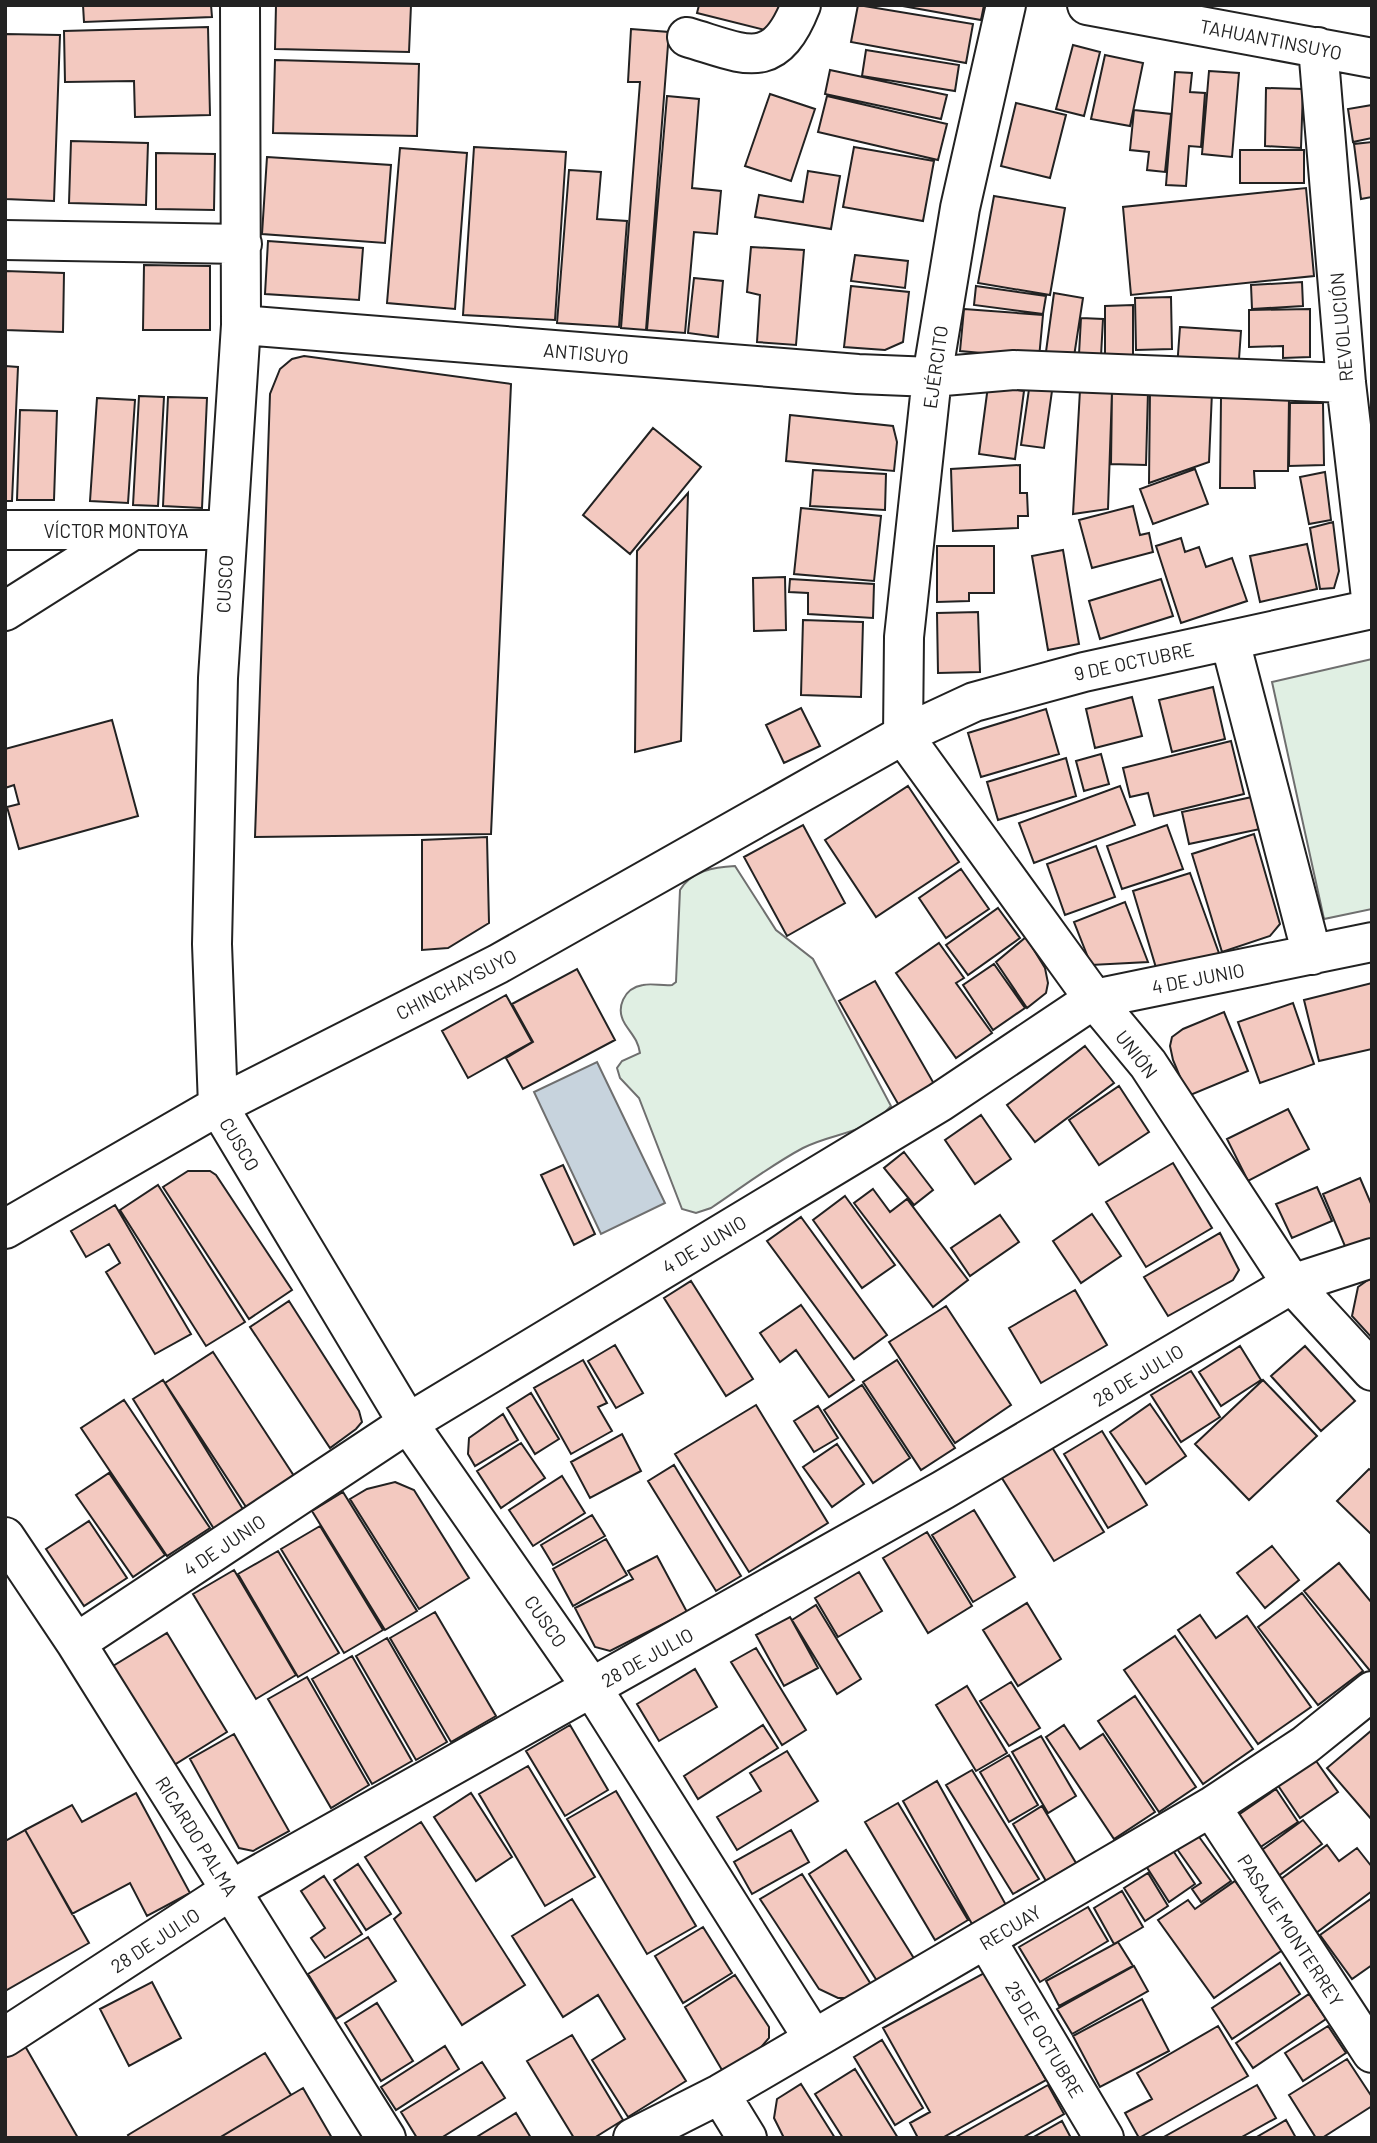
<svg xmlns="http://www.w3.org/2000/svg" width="1377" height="2143" viewBox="0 0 1377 2143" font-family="Barlow,sans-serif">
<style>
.green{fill:#e0efe3;stroke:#6f6f6f;stroke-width:2}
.water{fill:#c7d3dd;stroke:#6f6f6f;stroke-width:2}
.building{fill:#f3c9c0;stroke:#222;stroke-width:2}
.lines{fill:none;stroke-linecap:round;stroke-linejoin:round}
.minor-casing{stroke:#222;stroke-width:42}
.minor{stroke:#fff;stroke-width:38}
.labels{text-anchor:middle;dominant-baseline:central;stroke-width:5;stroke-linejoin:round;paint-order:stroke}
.street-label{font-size:19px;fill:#222;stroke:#fff}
</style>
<rect width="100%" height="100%" fill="#fff"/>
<path class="green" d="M1372 659V909L1324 919 1272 682Z
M735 866 776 930 813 959 891 1106C866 1135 834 1132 803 1148 771 1165 741 1188 711 1208L696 1213 682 1209 639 1098 620 1078 617 1068 622 1061 640 1053C638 1040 632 1035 625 1024 615 1008 624 988 643 985 652 983 662 986 672 985L676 982 680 890C691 871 714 867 735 866Z"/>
<path class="water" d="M597 1062 665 1203 601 1234 534 1092Z"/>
<path class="building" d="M83 5H211L212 17 84 22Z
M276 5H411L409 52 275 49Z
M699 5H780L773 32 697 13Z
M858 5 973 24 966 63 851 42Z
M897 5H984L981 20Z
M208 27 210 115 135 117 134 81 65 82 64 31Z
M631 29 669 32 646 330 621 328 640 82H628Z
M5 34 60 35 54 201 5 199Z
M1073 45 1100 52 1084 116 1056 109Z
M866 50 959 65 955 91 862 76Z
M1105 55 1143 63 1130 126 1091 119Z
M275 60 419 64 417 136 273 133Z
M830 70 947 95 941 119 825 94Z
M1209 71 1239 73 1232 157 1202 154Z
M1175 72 1192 73 1190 92 1205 93 1201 147 1189 146 1186 186 1166 185Z
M1266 88 1303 89 1301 148 1265 146Z
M770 94 815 109 791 181 745 166Z
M667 96 699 99 692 188 721 191 717 234 694 232 685 333 647 330Z
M827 96 947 124 938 160 818 132Z
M1016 103 1066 115 1050 178 1001 166Z
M1372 105V138L1353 142 1348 109Z
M1134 110 1171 114 1165 172 1147 170 1149 152 1130 150Z
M71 141 148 143 146 205 69 203Z
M1372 142V197L1361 199 1354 144Z
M474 147 566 152 555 320 463 315Z
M854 147 934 161 923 221 843 207Z
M400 148 467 153 455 309 387 303Z
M1240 150H1304V183H1240Z
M156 153 215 154 214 210 156 209Z
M267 157 391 165 385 243 262 234Z
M569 170 601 172 597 219 627 221 619 327 557 323Z
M808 171 840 176 831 229 755 217 759 195 803 202Z
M1306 188 1314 276 1131 295 1123 207Z
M994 196 1065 208 1050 295 978 283Z
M268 241 363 248 359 300 265 294Z
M751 247 804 250 796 345 757 342 760 295 747 292Z
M855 255 908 261 905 288 851 281Z
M144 265 210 266V330H143Z
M5 271 64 273 63 332 5 330Z
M694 278 723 281 718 337 688 333Z
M1302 282 1303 306 1252 309 1251 285Z
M851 286 909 292 903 342 885 350 844 347Z
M976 286 1046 296 1043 314 974 305Z
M1054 293 1083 298 1073 363 1045 359Z
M1171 297 1172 349 1136 350 1135 298Z
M1133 305V369H1105V306Z
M964 309 1043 315 1039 358 960 351Z
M1310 309V357L1283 358V346L1249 347V310Z
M1081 318 1103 319 1101 356 1079 354Z
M1180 327 1241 331 1238 373 1177 368Z
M304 356 511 384 491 834 255 837 270 394 280 369 292 359Z
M5 366 18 367 12 501H5Z
M988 386 1024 391 1015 459 979 454Z
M1029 389 1052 391 1044 448 1021 445Z
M1080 390 1112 391 1108 509 1073 514Z
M1112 390 1148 391 1146 465 1111 464Z
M1150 390 1212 392 1209 462 1149 483Z
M139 396 164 397 158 506 133 505Z
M168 397 207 398 202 508 163 506Z
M97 398 135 400 128 503 90 501Z
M1221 398H1289L1288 471H1254L1255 488H1220Z
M1290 403H1323L1324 465 1289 466Z
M20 410 57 411 54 500H17Z
M790 415 893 426 897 442 894 471 786 461Z
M653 428 701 467 630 554 583 515Z
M1020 465V493H1027L1028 516H1018V528L953 531 951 469Z
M1195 469 1208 504 1153 524 1140 489Z
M813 470 886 474 885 510 810 506Z
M1325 472 1331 520 1309 524 1300 477Z
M688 493 681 741 635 752 637 551Z
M1133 506 1140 535 1149 533 1153 552 1092 568 1079 520Z
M801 508 881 516 874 581 794 574Z
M1333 522 1339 571 1334 588 1320 589 1310 528Z
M1181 538 1185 552 1199 547 1206 567 1232 558 1247 601 1181 623 1156 546Z
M1307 544 1317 589 1260 602 1250 556Z
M937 546H994V593H969V601L937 602Z
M1063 550 1079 644 1048 650 1032 556Z
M785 577 786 630 754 631 753 578Z
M790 579 874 584 873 618 808 614V593L789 592Z
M1161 579 1173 616 1100 639 1089 601Z
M978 612 980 672 938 673 937 613Z
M803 620 863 622 861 697 801 695Z
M1213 687 1225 739 1172 752 1159 700Z
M1132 697 1142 736 1095 748 1086 709Z
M801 708 820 746 784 763 766 725Z
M1046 709 1059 754 981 777 968 733Z
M112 720 138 816 19 849 7 807 19 804 14 785 5 788V749Z
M1231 741 1244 794 1154 816 1148 793 1130 797 1123 768Z
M1101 754 1109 784 1084 791 1076 761Z
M1066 758 1076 796 998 820 987 782Z
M908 786 959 862 876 917 825 840Z
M1120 786 1135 825 1034 863 1019 823Z
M1252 797 1260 829 1189 844 1182 812Z
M803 825 845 903 787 936 744 857Z
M1167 825 1183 869 1122 889 1107 846Z
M1254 834 1280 924 1270 936 1222 952 1192 854Z
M487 837 489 923 448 948 422 950V840Z
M1096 846 1115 897 1065 915 1047 864Z
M961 869 989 909 946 938 919 898Z
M1190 873 1220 956 1157 971 1133 891Z
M1125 902 1148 962 1091 965 1074 922Z
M998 908 1020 938 968 975 946 945Z
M1026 937 1045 968 1048 983 1046 993 1027 1008 996 962Z
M939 943 964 978 956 983 992 1033 956 1058 896 973Z
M994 964 1025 1008 993 1030 963 985Z
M577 969 615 1040 523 1089 506 1058 533 1042 512 1004Z
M875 981 937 1089 901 1109 839 1001Z
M1372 983V1049L1319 1061 1304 1000Z
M506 995 532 1042 468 1078 442 1031Z
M1293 1003 1314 1064 1260 1083 1238 1022Z
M1224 1012 1248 1071 1188 1096 1173 1060 1170 1046 1172 1037 1183 1029Z
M1085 1046 1114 1083 1035 1142 1007 1105Z
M1119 1086 1149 1132 1099 1165 1069 1120Z
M1288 1109 1309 1149 1248 1181 1227 1139Z
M981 1115 1011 1159 975 1184 945 1140Z
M904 1152 933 1190 914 1205 884 1168Z
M1173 1163 1212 1228 1146 1267 1106 1202Z
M563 1165 595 1234 574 1245 541 1175Z
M188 1171H210L216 1175 292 1290 249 1319 163 1187Z
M1360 1178 1372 1206V1240L1347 1251 1323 1194Z
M158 1185 245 1322 206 1346 120 1210Z
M1317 1187 1332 1221 1292 1238 1276 1204Z
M873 1189 890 1212 907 1199 968 1280 933 1307 854 1203Z
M845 1196 895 1265 862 1288 813 1220Z
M115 1205 191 1334 155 1354 106 1272 120 1263 109 1244 86 1257 71 1231Z
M1092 1214 1121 1256 1081 1283 1053 1241Z
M1000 1215 1019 1242 970 1276 951 1248Z
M801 1217 887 1335 854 1359 767 1241Z
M1220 1233 1239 1270 1233 1280 1168 1316 1144 1277Z
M1372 1277V1338L1352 1316 1358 1287Z
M691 1281 753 1379 726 1396 664 1298Z
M1075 1290 1107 1345 1041 1383 1009 1328Z
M289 1301 359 1411 362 1422 356 1429 330 1448 250 1327Z
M801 1305 854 1380 829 1397 796 1350 780 1362 760 1333Z
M946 1306 1011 1405 955 1443 889 1342Z
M615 1345 643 1393 616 1408 588 1361Z
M1240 1346 1261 1380 1221 1406 1199 1372Z
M1305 1346 1355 1401 1321 1431 1271 1376Z
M213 1352 296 1479 248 1510 165 1383Z
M583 1360 607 1403 598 1407 612 1431 571 1454 534 1388Z
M897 1360 955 1448 921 1470 863 1382Z
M1191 1371 1220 1417 1181 1442 1151 1395Z
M163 1380 244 1511 214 1529 133 1399Z
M1263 1380 1317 1436 1249 1500 1195 1444Z
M862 1385 910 1458 873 1483 824 1410Z
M531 1393 559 1439 535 1454 507 1408Z
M124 1400 210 1528 167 1556 81 1428Z
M1150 1404 1186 1456 1146 1484 1110 1432Z
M756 1405 828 1523 749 1572 675 1454Z
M818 1406 838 1438 814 1452 794 1421Z
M503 1414 518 1440 475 1466 468 1454 469 1438Z
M1102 1431 1147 1505 1108 1528 1064 1454Z
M622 1434 641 1471 590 1498 571 1462Z
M521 1443 545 1478 501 1508 477 1471Z
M837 1444 864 1484 832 1507 803 1467Z
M1050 1444 1104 1532 1054 1561 1000 1475Z
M674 1465 741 1576 716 1591 648 1481Z
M1369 1469 1372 1471V1535L1337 1501Z
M109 1473 165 1555 133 1577 76 1495Z
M562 1476 585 1513 533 1546 509 1510Z
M395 1482 414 1490 469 1578 419 1609 350 1499 367 1489Z
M343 1492 417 1611 385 1630 312 1511Z
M974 1510 1015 1577 973 1602 932 1535Z
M592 1515 605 1536 553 1565 541 1545Z
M89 1521 127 1578 84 1606 46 1549Z
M320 1526 383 1630 344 1653 281 1549Z
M927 1532 972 1606 928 1633 883 1558Z
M606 1539 627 1575 573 1606 553 1569Z
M1272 1546 1299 1580 1265 1608 1237 1573Z
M278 1551 339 1653 298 1677 238 1574Z
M657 1556 687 1612 610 1651 595 1647 575 1608 633 1579 628 1571Z
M1339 1563 1372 1603 1371 1672 1304 1591Z
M234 1570 296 1675 256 1699 193 1594Z
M859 1572 882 1611 838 1637 815 1598Z
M1302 1593 1363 1671 1318 1705 1258 1627Z
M1027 1603 1061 1659 1018 1686 983 1630Z
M816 1605 861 1679 837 1694 792 1620Z
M435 1612 496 1716 451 1742 390 1638Z
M1200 1615 1216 1638 1247 1616 1311 1707 1258 1744 1178 1630Z
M790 1617 818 1668 784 1686 756 1635Z
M167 1633 227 1732 174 1765 113 1666Z
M1175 1636 1253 1749 1203 1784 1124 1670Z
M387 1638 447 1742 416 1760 356 1656Z
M756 1648 806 1730 782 1745 731 1662Z
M352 1656 412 1761 372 1784 312 1679Z
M695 1669 717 1707 659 1741 637 1704Z
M307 1677 369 1785 331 1808 268 1699Z
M1011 1682 1040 1728 1009 1746 980 1701Z
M967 1686 1007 1753 976 1771 936 1705Z
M1135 1696 1196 1787 1159 1812 1098 1721Z
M570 1725 608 1790 565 1816 526 1751Z
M763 1725 778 1748 698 1799 684 1776Z
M1064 1725 1080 1749 1103 1734 1155 1812 1114 1839 1046 1737Z
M1372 1730V1820L1327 1768Z
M234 1734 289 1831 253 1851 239 1848 190 1759Z
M1041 1736 1076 1796 1048 1813 1012 1752Z
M787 1751 818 1801 737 1850 717 1817 761 1791 750 1773Z
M1009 1755 1038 1805 1009 1822 980 1772Z
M1314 1758 1338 1792 1300 1818 1277 1784Z
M528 1766 595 1877 545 1906 479 1794Z
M972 1770 1039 1879 1013 1894 946 1785Z
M937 1781 1006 1905 972 1924 903 1801Z
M1276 1789 1298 1822 1253 1852 1231 1820Z
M616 1791 696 1926 647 1954 567 1819Z
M136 1793 190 1893 147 1916 130 1883 72 1914 25 1830 72 1805 82 1822Z
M471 1793 512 1857 476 1881 434 1817Z
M898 1803 968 1920 935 1940 865 1822Z
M1042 1806 1076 1863 1046 1881 1013 1824Z
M1303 1820 1322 1844 1277 1877 1259 1852Z
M421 1822 525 1985 462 2025 394 1919 401 1913 365 1857Z
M25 1830 89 1943 5 1991V1841Z
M791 1830 809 1862 752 1894 734 1862Z
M1197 1834 1231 1881 1201 1902 1192 1889 1201 1883 1177 1849Z
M1327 1845 1339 1861 1357 1848 1372 1867V1891L1316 1933 1277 1882Z
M1172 1849 1195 1884 1169 1902 1146 1866Z
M846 1850 915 1960 879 1984 809 1874Z
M358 1864 391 1914 366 1930 334 1880Z
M1148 1873 1168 1906 1145 1921 1124 1888Z
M802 1874 872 1986 854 1998H838L819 1989 760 1899Z
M324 1876 362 1934 325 1958 311 1938 325 1928 301 1891Z
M1235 1881 1284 1949 1214 1998 1158 1920 1188 1900 1195 1909Z
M1122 1891 1143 1927 1114 1944 1094 1908Z
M1372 1898V1965L1352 1979 1320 1935Z
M572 1899 686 2081 628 2117 592 2060 625 2039 598 1995 563 2017 512 1936Z
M1088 1907 1108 1941 1040 1982 1019 1947Z
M703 1927 732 1973 683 2003 655 1956Z
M368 1937 396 1981 336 2019 308 1974Z
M1118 1942 1133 1966 1059 2006 1046 1981Z
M1280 1963 1300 1994 1232 2039 1212 2008Z
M1134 1966 1148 1991 1072 2034 1057 2009Z
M986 1972 1046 2080 942 2138H918L910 2123 930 2112 883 2028Z
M735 1975 769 2027V2038L756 2053 722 2070 685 2007Z
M152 1982 181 2038 129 2066 100 2009Z
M1309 1994 1326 2019 1253 2068 1236 2043Z
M1142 1999 1169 2051 1100 2087 1073 2036Z
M377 2003 413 2061 381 2081 345 2023Z
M1218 2026 1248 2076 1139 2138 1125 2113 1152 2099 1137 2073Z
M1328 2026 1346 2053 1303 2081 1285 2053Z
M572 2035 623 2120 594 2138H574L527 2061Z
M882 2040 923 2108 895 2125 854 2057Z
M25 2046 78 2138H5V2057Z
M445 2046 459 2069 396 2110 381 2087Z
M265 2053 291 2095 219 2138H130L128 2135Z
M1347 2059 1372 2097V2106L1322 2138H1316L1289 2095Z
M482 2062 505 2098 441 2138H417L401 2112Z
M855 2069 898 2138H843L815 2094Z
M801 2084 835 2138H784L774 2118 777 2099Z
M1048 2085 1064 2114 1022 2138H954Z
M1257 2085 1276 2118 1240 2138H1162Z
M303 2088 332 2138H219L291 2095Z
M516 2113 531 2138H475Z
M1286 2120 1296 2138H1255Z
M1062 2121 1071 2138H1032Z"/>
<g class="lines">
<defs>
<path id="minor" d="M240 5 241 325 218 678 212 944 218 1106 408 1423 592 1688 813 2038
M1087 5 1372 58
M687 37C745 54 774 74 801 5
M1318 47 1346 383 1372 606
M5 240 242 244
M241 325 858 374 932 377 1014 370 1346 383
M5 530H227
M5 611 133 530
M1230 641 1312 955
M903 735 1094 999 1148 1064 1292 1284 1372 1371
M903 735 904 637 932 377 960 208 1006 5
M5 1229 218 1106 498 964 903 735 974 702 1084 672 1372 609
M5 1537 76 1643 386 2138
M76 1643 408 1423 940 1102 1094 999 1372 942
M1211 1807 1372 2053
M987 1941 1104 2138
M5 2037 231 1890 943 1490 1292 1284 1372 1258
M720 2094 747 2138
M633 2138 720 2094 1211 1807 1305 1745 1372 1691"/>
</defs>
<use href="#minor" class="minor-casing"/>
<use href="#minor" class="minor"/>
</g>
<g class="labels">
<g class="street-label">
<text transform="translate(1271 39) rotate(11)">TAHUANTINSUYO</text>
<text transform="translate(1341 327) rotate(-95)">REVOLUCIÓN</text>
<text transform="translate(586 353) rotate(5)">ANTISUYO</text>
<text transform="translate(935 367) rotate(-82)">EJÉRCITO</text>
<text x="116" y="530">VÍCTOR MONTOYA</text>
<text transform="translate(224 584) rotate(-87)">CUSCO</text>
<text transform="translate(1134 661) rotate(-12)">9 DE OCTUBRE</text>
<text transform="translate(1198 978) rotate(-11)">4 DE JUNIO</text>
<text transform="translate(456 984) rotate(-27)">CHINCHAYSUYO</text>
<text transform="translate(1137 1054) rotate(52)">UNIÓN</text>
<text transform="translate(240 1144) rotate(59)">CUSCO</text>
<text transform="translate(704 1244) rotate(-31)">4 DE JUNIO</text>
<text transform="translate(1138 1375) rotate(-31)">28 DE JULIO</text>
<text transform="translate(224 1545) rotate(-34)">4 DE JUNIO</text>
<text transform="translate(546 1621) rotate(55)">CUSCO</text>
<text transform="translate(647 1657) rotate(-29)">28 DE JULIO</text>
<text transform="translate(197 1836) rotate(58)">RICARDO PALMA</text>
<text transform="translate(1010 1927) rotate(-31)">RECUAY</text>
<text transform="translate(1291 1930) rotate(57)">PASAJE MONTERREY</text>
<text transform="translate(155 1940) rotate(-33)">28 DE JULIO</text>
<text transform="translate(1045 2039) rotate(59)">25 DE OCTUBRE</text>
</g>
</g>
<rect width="1377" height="2143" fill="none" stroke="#222222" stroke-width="14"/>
</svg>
